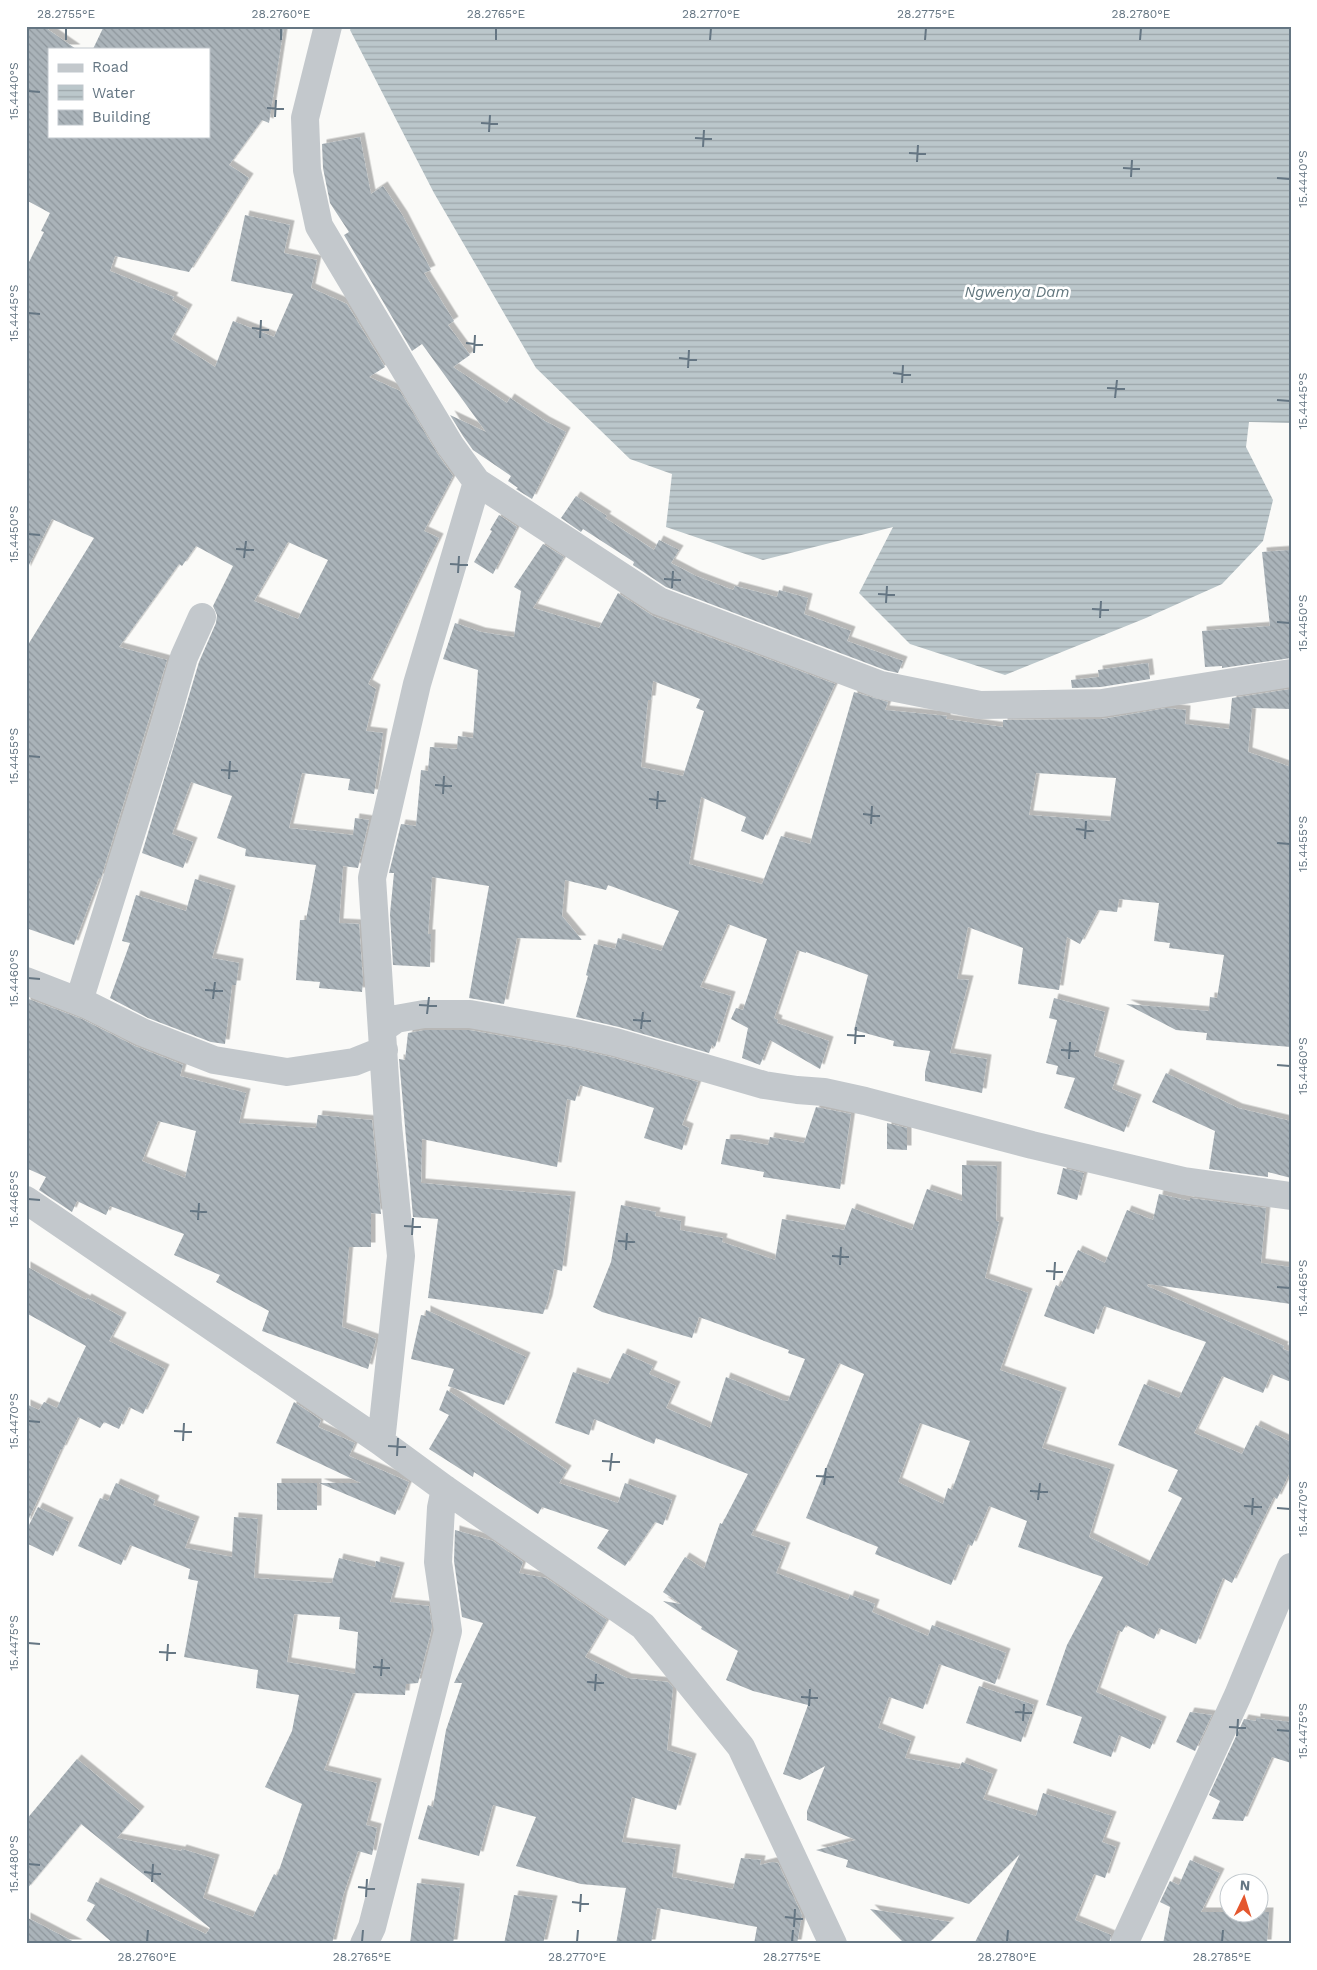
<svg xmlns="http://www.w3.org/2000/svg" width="1317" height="1970" viewBox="0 0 1317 1970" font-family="'Work Sans',sans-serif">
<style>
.water{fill:url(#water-rules)}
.building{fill:url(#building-back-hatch);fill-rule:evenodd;filter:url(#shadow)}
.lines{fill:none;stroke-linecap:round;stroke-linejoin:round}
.street{stroke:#c3c8cc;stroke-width:28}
.ticks{fill:none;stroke:#657683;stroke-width:2}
.labels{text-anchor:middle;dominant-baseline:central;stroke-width:5;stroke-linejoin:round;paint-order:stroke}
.water-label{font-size:15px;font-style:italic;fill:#60757c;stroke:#fff}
.neatline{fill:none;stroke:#657683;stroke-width:2}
.ticks-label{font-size:12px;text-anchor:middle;fill:#657683}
</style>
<defs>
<pattern id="water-rules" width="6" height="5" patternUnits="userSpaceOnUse" patternTransform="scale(1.25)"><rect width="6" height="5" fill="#bbc7cb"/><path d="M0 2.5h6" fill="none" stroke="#9ca6aa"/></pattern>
<pattern id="building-back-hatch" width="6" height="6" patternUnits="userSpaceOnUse" patternTransform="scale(1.25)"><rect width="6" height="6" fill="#aab3b9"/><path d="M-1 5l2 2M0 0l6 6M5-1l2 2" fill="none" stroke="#8e969c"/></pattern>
<filter id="shadow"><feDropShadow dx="4.5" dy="-4.5" stdDeviation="0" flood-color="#0004"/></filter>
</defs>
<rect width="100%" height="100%" fill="#fafaf8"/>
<path class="water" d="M352 26H1291V423L1249 422 1246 447 1273 500 1263 541 1222 584 1146 618 1005 675 910 644 859 593 893 527 763 560 666 527 672 474 630 459 536 368 434 193 350 30Z"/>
<path class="building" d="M26 26H43L76 49H49V136H209V49H93L104 26H284L269 123 262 120 229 165 249 178 189 272 115 256 110 271 174 297 172 300 188 309 171 339 215 367 233 321 274 337 293 294 231 281 245 215 290 225 284 253 317 260 311 288 347 304 385 367 369 377 400 391 437 453 453 476 424 531 439 538 368 684 376 689 366 731 383 733 374 794 348 790 350 779 302 773 289 828 353 835 355 818 369 820 358 868 343 866 339 923 359 924 363 981 362 992 319 988 320 982 296 980 300 920H306L316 865 245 856 246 849 217 838 232 796 191 782 172 834 193 842 183 868 142 853 199 662 216 623 217 615 213 606 233 566 196 546 182 566 179 564 119 647 167 660 101 878H99L74 945 26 928V648L94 538 52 519 26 571V268L44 232 41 231 50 213 26 200ZM288 542 328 560 298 619 254 601Z
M360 137 371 194 383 186 403 216 431 270 424 273 454 321 448 325 470 355 453 367 507 403 510 398 545 421 566 432 532 499 516 489 518 488 508 481 511 476 473 450 463 436 450 415 486 432 422 344 412 351 344 235 349 232 330 203 323 168 322 144Z
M576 496 607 516 605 518 654 550 659 540 679 550 671 563 696 576 733 590 735 586 777 597 779 590 808 598 804 614 851 631 847 641 903 661 898 673 885 670 666 587 633 565 634 562 583 529 581 532 561 518Z
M499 515 517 527 493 574 474 562 492 531 490 530Z
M543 544 564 557 533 608 599 628 618 593 653 616 835 684 763 840 741 831 746 817 701 797 689 864 762 884 781 836 810 844 854 692 888 702 885 710 947 716 946 719 1003 727V720L1102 719 1167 708 1186 710 1185 724 1229 729 1232 698 1291 689V709L1252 708 1248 752 1291 767V1047L1206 1040 1207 1033 1176 1030 1126 1004 1209 1011 1210 997 1217 998 1224 955 1169 948 1170 943 1154 941 1159 903 1119 899 1117 912 1098 910 1080 944 1067 937 1059 990 1018 984 1023 948 968 927 957 979 969 980 950 1053 987 1059 982 1093 925 1081V1072L930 1051 893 1046 894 1041 854 1030 868 975 806 952V953L797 950 774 1018 778 1020 777 1023 829 1041 820 1069 770 1040 760 1065 742 1058 748 1028 731 1019 736 1008 743 1010 767 939 728 924 700 987 731 996 715 1047 712 1045 709 1053 619 1027 576 1017 588 976 586 975 594 944 615 949 618 938 661 951 679 911 608 885 606 890 565 880 562 916 582 940 517 938 504 1004 469 998 489 886 432 877 428 934H431L430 967 393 965 390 914 394 873H389L401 824 416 826 421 770 428 771 430 747 457 749 458 736 473 738 478 670 443 659 455 623 481 632 514 637 521 591 514 587ZM653 681 700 699 696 708 704 711 683 776 641 767 648 700H651ZM1036 773 1116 778 1110 821 1029 815Z
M1291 550V658L1222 668V666L1205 667 1202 631 1270 626 1262 552Z
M1148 663 1150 679 1101 687 1072 688 1071 680 1099 677 1098 670Z
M195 879 231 890 212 958 239 963 236 985H232L225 1044 211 1042 148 1018 110 998 130 943 122 941 136 895 186 911Z
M26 998 82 1019 135 1046 183 1065 180 1076 246 1093 239 1123 316 1128 318 1115 372 1120 381 1214 371 1213V1247H349L342 1327 376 1339 368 1369 262 1331 269 1311 216 1282 220 1275 174 1255 184 1234 110 1206 106 1215 77 1201 72 1212 39 1190 46 1177 26 1168ZM158 1121 196 1131 185 1178 142 1161Z
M1054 998 1105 1012 1094 1056 1120 1065 1112 1089 1137 1099 1124 1132 1064 1108 1075 1078 1056 1074 1058 1066 1046 1063 1057 1020 1049 1018Z
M425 1030H469L572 1048 611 1057 698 1082 682 1125 689 1128 682 1150 644 1138 654 1108 580 1085 575 1101 567 1099 557 1167 422 1139 421 1183 571 1196 562 1271 554 1269 548 1300 543 1314 428 1298 438 1219 413 1217 399 1059 405 1060 408 1033Z
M1166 1073 1238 1108 1291 1121V1178L1268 1172V1177L1209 1169 1215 1131 1152 1102Z
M816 1107 851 1114 840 1189 763 1177 764 1172 721 1164 726 1139H735L768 1145 770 1137 804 1143Z
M887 1123 907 1128V1150L887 1149Z
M962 1165 997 1166 996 1221 999 1222 985 1278 1028 1293 1000 1370 1062 1392 1042 1448 1110 1469 1089 1537 1147 1566 1182 1498 1168 1491 1178 1470 1118 1445 1144 1384 1179 1398 1206 1342 1104 1306 1094 1334 1044 1316 1056 1285 1060 1287 1078 1250 1105 1263 1127 1210 1153 1220 1159 1194 1190 1201V1198L1266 1208 1261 1263 1291 1267V1304L1148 1284 1147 1286 1284 1346 1283 1349 1291 1352V1382L1271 1374 1263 1393 1222 1376 1194 1433 1242 1454 1256 1425 1291 1442V1470L1277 1499 1274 1497 1232 1583 1223 1578 1196 1644 1159 1628 1154 1639 1126 1625 1122 1632 1118 1630 1096 1692 1162 1721 1150 1749 1119 1735 1111 1757 1073 1743 1082 1717 1046 1705 1067 1645 1103 1577 1018 1547 1027 1521 989 1506 972 1546 968 1544 951 1585 875 1554 878 1547 806 1518 864 1374 839 1363 751 1535 786 1547 776 1573 848 1600 850 1595 875 1604 872 1612 928 1636 932 1625 1006 1653 995 1684 939 1664 923 1709 889 1697 878 1728 911 1741 905 1758 959 1769 962 1762 993 1774 983 1799 1036 1816 1043 1793 1112 1816 1102 1842 1116 1847 1105 1878 1094 1874 1075 1920 1111 1935 1109 1944H974L1020 1854 969 1904 846 1867 848 1860 816 1850 856 1840 807 1820V1811L825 1766 800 1780 783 1774 808 1705 753 1691 726 1680 738 1651 701 1629 702 1627 663 1601 681 1604 663 1592 685 1557 704 1569 720 1523 722 1524 748 1474 656 1438 654 1444 594 1419 589 1435 555 1423 573 1372 608 1384 623 1353 653 1366 649 1374 676 1386 666 1408 710 1428 726 1377 782 1400 788 1401 805 1359 788 1353 789 1350 699 1317 692 1338 602 1312 593 1307 611 1262 621 1205 656 1212 655 1216 681 1221 680 1230 723 1238 722 1242 775 1260 782 1219 844 1230 852 1208 912 1230 927 1189 962 1201ZM920 1423 970 1441 952 1490 948 1488 943 1504 898 1482Z
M1063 1168 1084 1173 1077 1200 1057 1194Z
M26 1266 86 1300 87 1298 122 1317 109 1341 165 1369 143 1414 129 1407 119 1429 104 1422 100 1428 78 1417 62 1450 61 1449 26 1525V1404L39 1410 44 1402 57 1408 86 1346 26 1313Z
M426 1310 526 1357 504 1405 448 1386 454 1369 411 1359 421 1315 426 1316Z
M447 1390 567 1470 559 1483 618 1503 625 1483 672 1500 663 1525 655 1522 625 1566 597 1548 609 1530 542 1507 538 1514 474 1472 473 1477 429 1449 449 1415 439 1410Z
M294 1402 321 1420 318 1427 355 1443 349 1456 409 1482 395 1515 319 1483H361L276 1443Z
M116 1483 155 1500 153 1505 195 1521 185 1548 232 1557 234 1517 258 1519 254 1578 332 1583 339 1558 375 1567 376 1561 400 1567 390 1602 429 1606 432 1627 430 1636 418 1683 406 1684 405 1695 353 1693 324 1770 377 1783 366 1825 377 1828 372 1855 358 1851 343 1896 332 1944H114L86 1920 95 1905 87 1901 96 1882 206 1934 210 1928 81 1824 26 1890V1820L77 1759 140 1811 117 1838 181 1851 182 1849 215 1859 203 1898 253 1917 274 1874 277 1876 302 1804 265 1787 292 1731 299 1695 256 1688 258 1670 184 1657 198 1581 188 1579 190 1569 130 1545 121 1565 78 1546 100 1498 108 1501ZM294 1614 340 1617 339 1629 358 1632 355 1674 287 1662Z
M277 1483H317V1510H277Z
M38 1507 69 1522 53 1556 26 1543V1531Z
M455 1530 493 1541 523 1562 519 1573 546 1578 607 1620 585 1657 627 1678 668 1682 673 1687 667 1750 692 1758 676 1810 632 1797 622 1842 676 1849 672 1877 733 1889 741 1858 761 1860 760 1865 772 1862 778 1863 802 1915 797 1944H754L757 1927 657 1908 651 1944H616L626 1888 581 1884 516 1866 536 1817 493 1805 479 1856 418 1839 428 1805 433 1807 446 1730 462 1683H454L483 1623 462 1617 454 1561Z
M979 1686 1034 1705 1021 1742 966 1723Z
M1190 1712 1212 1715 1195 1751 1176 1742Z
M1256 1718 1291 1722V1763L1272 1757 1243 1821 1212 1819 1220 1801 1209 1795 1244 1719 1256 1721Z
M1190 1860 1220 1873 1201 1912H1269L1267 1944H1163L1170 1907 1160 1902 1170 1881 1179 1885Z
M417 1883 460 1888 453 1944H410Z
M514 1895 553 1900 543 1944H504Z
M870 1909 950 1922 928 1944H905Z
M26 1917 78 1944H26Z"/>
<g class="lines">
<path class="street" d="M328 26 305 118 307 170 319 226 450 445 477 482 659 601 881 685 980 705 1102 703 1291 673
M26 981 88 1005 142 1032 214 1060 287 1072 354 1062 384 1050
M79 1001 160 741 184 657 202 617
M382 1029 396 1019 424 1014H470L575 1033 615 1042 764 1085 797 1090 824 1092 865 1101 1032 1145 1184 1181 1291 1196
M26 1200 381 1442 445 1489 643 1626 741 1747 833 1944
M381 1442 401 1256 388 1125 372 878 417 684 477 482
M364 1944 372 1927 448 1631 438 1562 441 1508 445 1489
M1124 1944 1238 1695 1291 1567"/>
</g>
<path class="ticks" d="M66 40V28M281 40V28M496 40V28M710 40 711 28M925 40 926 28M1140 40 1141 28M28 91 40 92M267 108 284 109M275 117 276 100M481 123 498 124M489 132 490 115M695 138 712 139M703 147 704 130M909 153 926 154M917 162 918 145M1123 168 1140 169M1131 177 1132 160M1277 178 1290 179M28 313 40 314M252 328 269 330M260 338 261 320M466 343 483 345M474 353 475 335M679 358 697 360M688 368 689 350M893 373 911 375M902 383 903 365M1107 388 1125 389M1115 398 1117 380M1277 400 1290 401M28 534 40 535M236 549 254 550M244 558 246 541M450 564 468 565M458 573 459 556M664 579 681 580M672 588 673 571M878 594 895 595M886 603 887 586M1092 609 1109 610M1100 618 1101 601M1277 622 1290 623M28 756 40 757M221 770 238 771M229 779 230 761M435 785 452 786M443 794 444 776M649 799 666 801M657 809 658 791M863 814 880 816M871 824 872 806M1076 829 1094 831M1085 839 1086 821M1277 843 1290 844M28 978 40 979M205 990 223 991M213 999 215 982M419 1005 437 1006M427 1014 429 997M633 1020 651 1021M641 1029 643 1012M847 1035 865 1036M855 1044 856 1027M1061 1050 1079 1051M1069 1059 1070 1042M1277 1065 1290 1066M28 1199 40 1200M190 1211 207 1212M198 1220 199 1203M404 1226 421 1227M412 1235 413 1218M618 1241 635 1242M626 1250 627 1233M832 1256 849 1257M840 1265 841 1247M1046 1271 1063 1272M1054 1280 1055 1262M1277 1287 1290 1288M28 1421 40 1422M174 1431 192 1432M183 1441 184 1423M388 1446 406 1447M397 1456 398 1438M602 1461 620 1462M610 1471 612 1453M816 1476 834 1477M824 1485 826 1468M1030 1491 1048 1492M1038 1500 1040 1483M1244 1506 1262 1507M1277 1508 1290 1509M1252 1515 1253 1498M28 1643 40 1644M159 1652 176 1653M167 1661 168 1644M373 1667 390 1668M381 1676 382 1659M587 1682 604 1683M595 1691 596 1674M801 1697 818 1698M809 1706 810 1689M1015 1712 1032 1713M1023 1721 1024 1704M1229 1727 1246 1728M1277 1730 1290 1731M1237 1736 1238 1719M28 1864 40 1865M144 1872 161 1874M152 1882 153 1864M358 1887 375 1889M366 1897 367 1879M572 1902 589 1904M580 1912 581 1894M785 1917 803 1919M794 1927 795 1909M147 1942 148 1930M362 1942 363 1930M577 1942 578 1930M792 1942 793 1930M1007 1942 1008 1930M1222 1942 1223 1930"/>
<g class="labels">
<g class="water-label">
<text x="1017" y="292">Ngwenya Dam</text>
</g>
</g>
<rect width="1317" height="1970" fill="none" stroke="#ffffff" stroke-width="55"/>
<rect x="48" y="48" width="162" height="90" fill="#ffffff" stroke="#c1c8cd"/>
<rect x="58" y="64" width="25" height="8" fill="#c3c8cc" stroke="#c1c8cd"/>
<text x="92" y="72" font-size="15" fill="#657683">Road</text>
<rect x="58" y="85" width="25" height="15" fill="url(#water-rules)" stroke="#c1c8cd"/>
<text x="92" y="98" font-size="15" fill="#657683">Water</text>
<rect x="58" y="110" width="25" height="15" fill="url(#building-back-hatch)" stroke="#c1c8cd"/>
<text x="92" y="122" font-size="15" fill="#657683">Building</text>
<g transform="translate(1244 1898) rotate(4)"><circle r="24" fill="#ffffff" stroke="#c1c8cd"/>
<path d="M0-4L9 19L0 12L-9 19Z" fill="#e4572e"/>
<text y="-8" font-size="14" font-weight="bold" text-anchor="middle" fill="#657683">N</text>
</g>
<rect x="28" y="28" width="1262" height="1914" class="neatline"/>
<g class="ticks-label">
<text x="66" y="18">28.2755°E</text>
<text x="281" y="18">28.2760°E</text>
<text x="496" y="18">28.2765°E</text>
<text x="711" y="18">28.2770°E</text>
<text x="926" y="18">28.2775°E</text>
<text x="1141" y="18">28.2780°E</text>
<text transform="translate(14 91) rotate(-90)" y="4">15.4440°S</text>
<text transform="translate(1303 179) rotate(-90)" y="4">15.4440°S</text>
<text transform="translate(14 313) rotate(-90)" y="4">15.4445°S</text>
<text transform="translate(1303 401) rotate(-90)" y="4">15.4445°S</text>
<text transform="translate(14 534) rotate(-90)" y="4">15.4450°S</text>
<text transform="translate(1303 623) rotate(-90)" y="4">15.4450°S</text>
<text transform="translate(14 756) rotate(-90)" y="4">15.4455°S</text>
<text transform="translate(1303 844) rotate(-90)" y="4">15.4455°S</text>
<text transform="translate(14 978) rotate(-90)" y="4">15.4460°S</text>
<text transform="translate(1303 1066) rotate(-90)" y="4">15.4460°S</text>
<text transform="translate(14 1199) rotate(-90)" y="4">15.4465°S</text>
<text transform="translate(1303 1288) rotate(-90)" y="4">15.4465°S</text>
<text transform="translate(14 1421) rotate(-90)" y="4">15.4470°S</text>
<text transform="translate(1303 1509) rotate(-90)" y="4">15.4470°S</text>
<text transform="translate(14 1643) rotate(-90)" y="4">15.4475°S</text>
<text transform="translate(1303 1731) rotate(-90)" y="4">15.4475°S</text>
<text transform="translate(14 1864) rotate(-90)" y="4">15.4480°S</text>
<text x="147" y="1961">28.2760°E</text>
<text x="362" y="1961">28.2765°E</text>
<text x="577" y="1961">28.2770°E</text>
<text x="792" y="1961">28.2775°E</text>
<text x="1007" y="1961">28.2780°E</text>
<text x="1222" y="1961">28.2785°E</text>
</g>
</svg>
